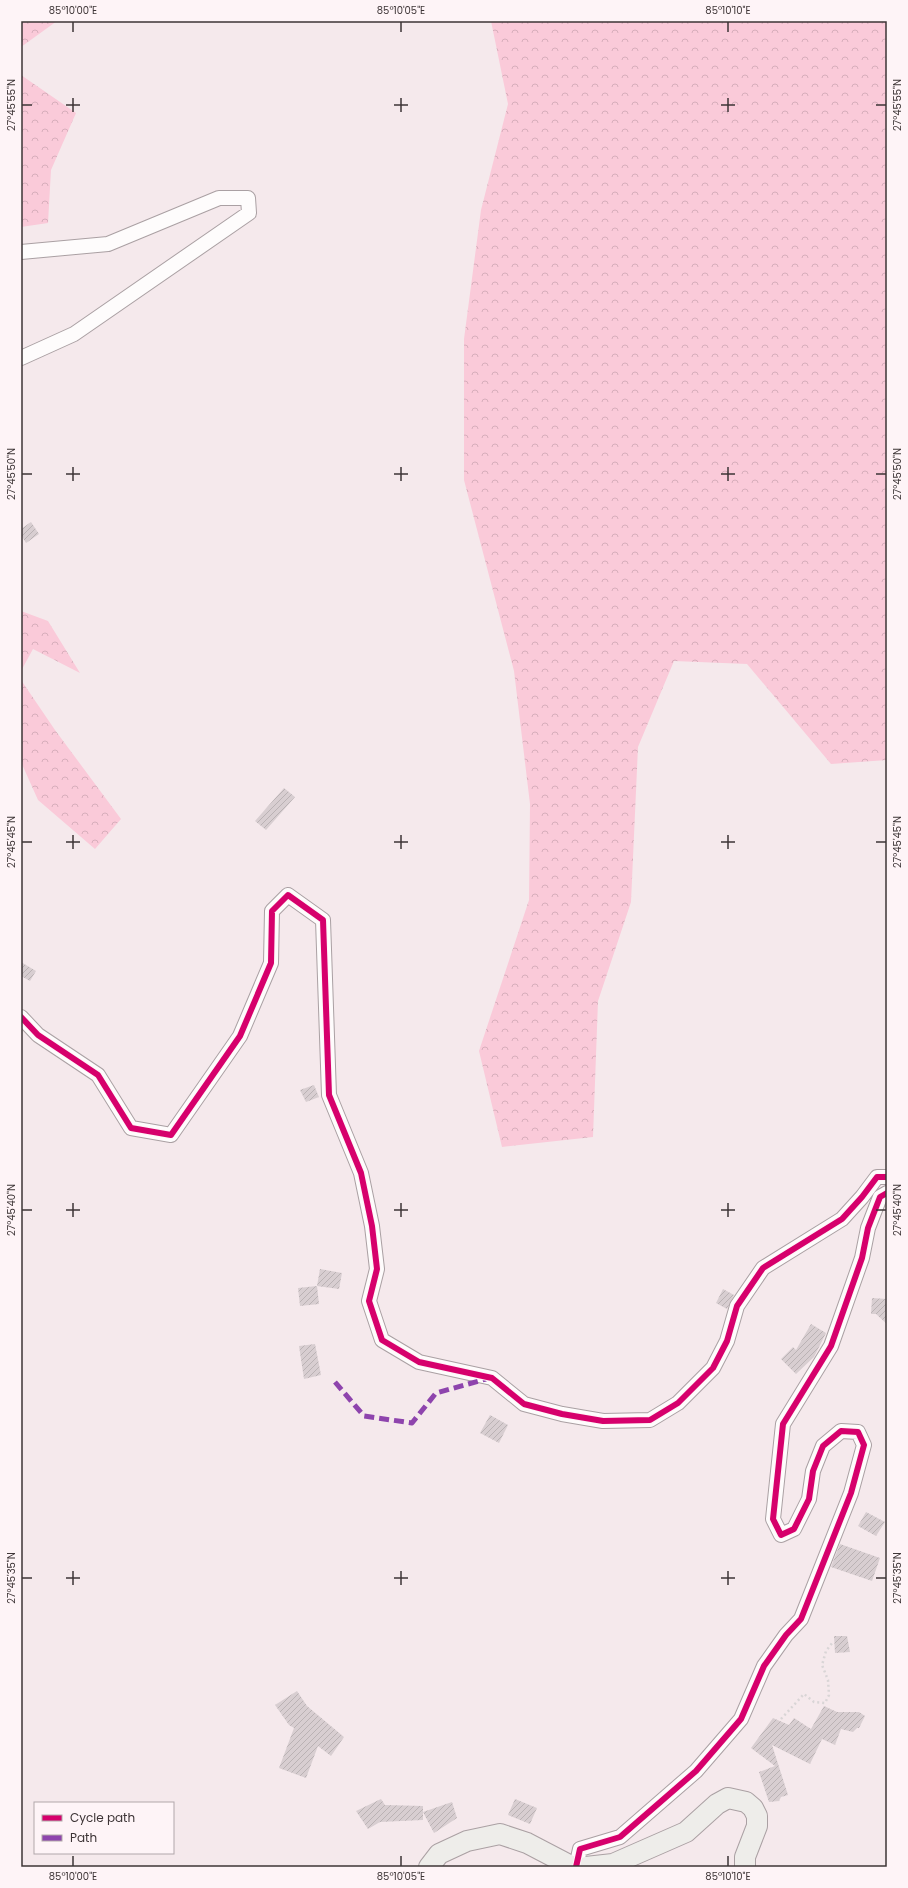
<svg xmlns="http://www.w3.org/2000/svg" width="908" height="1888" viewBox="0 0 908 1888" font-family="Poppins,sans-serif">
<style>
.forest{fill:url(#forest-crowns)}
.building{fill:url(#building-hatch)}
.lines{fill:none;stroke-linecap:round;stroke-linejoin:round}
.street-casing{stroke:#aaa0a3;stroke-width:16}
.secondary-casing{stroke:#aaa0a3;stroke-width:22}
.path{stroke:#d9d5d6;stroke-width:2.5;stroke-dasharray:2 3;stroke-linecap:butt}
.street{stroke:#fefcfc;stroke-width:14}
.secondary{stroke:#eeedea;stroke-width:20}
.quiet{stroke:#8e44ad;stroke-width:5;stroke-dasharray:10 5;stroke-linecap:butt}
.cycleway-casing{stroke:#fef4f7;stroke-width:8}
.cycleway{stroke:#d6006c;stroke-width:6}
.ticks{fill:none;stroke:#3d3436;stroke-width:1.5}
.neatline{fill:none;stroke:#3d3436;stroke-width:1.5}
.ticks-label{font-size:10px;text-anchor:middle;fill:#3d3436}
</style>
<defs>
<pattern id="forest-crowns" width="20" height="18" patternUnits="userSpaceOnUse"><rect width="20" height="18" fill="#facad9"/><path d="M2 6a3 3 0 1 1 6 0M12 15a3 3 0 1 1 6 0" fill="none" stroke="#d7aebb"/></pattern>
<pattern id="building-hatch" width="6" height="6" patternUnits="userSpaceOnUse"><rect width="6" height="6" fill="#d8ced1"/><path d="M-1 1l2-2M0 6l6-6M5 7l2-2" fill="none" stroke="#bab2b4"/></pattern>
</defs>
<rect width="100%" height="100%" fill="#f5e9ec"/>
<path class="forest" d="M21 21H57L21 47Z
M491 21H887V760L831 764 747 664 674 661 638 747 631 902 598 1001 593 1137 502 1147 479 1051 529 900 530 804 514 671 464 480V339L481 210 508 104Z
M21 75 76 113 51 170 48 223 21 227Z
M21 611 48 621 80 673 33 649 21 671Z
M21 680 55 730 121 819 95 849 38 800 21 762Z"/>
<path class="building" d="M31 522 39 534 26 543 21 535V529Z
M284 788 295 797 266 830 255 821Z
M21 962 36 971 30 981 21 976Z
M314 1085 319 1097 306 1102 300 1090Z
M320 1269 342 1273 339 1289 317 1286Z
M317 1286 319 1304 300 1306 298 1288Z
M723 1289 734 1295 727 1309 716 1303Z
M872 1298 887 1299V1324L876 1314H871Z
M811 1324 826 1333 814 1357 796 1374 781 1359 793 1347 796 1350Z
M315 1344 321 1375 304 1379 299 1346Z
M490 1415 508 1425 499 1443 480 1433Z
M866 1512 885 1522 876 1536 858 1526Z
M840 1544 880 1558 872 1581 831 1567Z
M834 1636H847L850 1652 835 1653Z
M297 1691 307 1706 344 1737 331 1756 318 1746 306 1778 279 1768 294 1728 289 1725 275 1705Z
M824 1706 837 1712H859L865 1716 859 1728H857L853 1732 841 1729 835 1745 822 1739 810 1764 772 1745 788 1795 781 1797 779 1801 769 1802 759 1772 775 1766 751 1748 773 1718 789 1725 794 1718 811 1729Z
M381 1799 385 1805 423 1806V1820L380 1822 368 1829 356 1811Z
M515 1799 537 1808 530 1824 508 1815Z
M452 1802 457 1818 434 1833 423 1812Z"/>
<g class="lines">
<defs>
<path id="street" d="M21 252 108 244 219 198H248L249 213 74 334 21 358
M21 1017 38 1035 98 1075 131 1128 171 1135 240 1036 271 963 272 911 288 895 323 920 329 1095 361 1173 372 1226 377 1269 369 1301 382 1340 419 1362 492 1378 524 1404 562 1414 603 1421 650 1420 678 1403 713 1368 727 1341 737 1306 763 1268 842 1219 862 1197 877 1177H887
M576 1867 580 1849 620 1837 696 1771 741 1719 764 1666 786 1635 801 1619 851 1493 864 1445 858 1432 841 1431 823 1446 813 1471 809 1499 794 1529 781 1535 773 1519 783 1424 831 1346 862 1258 868 1228 880 1197 887 1193"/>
<path id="secondary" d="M429 1867 439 1854 467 1841 500 1834 527 1843 573 1867
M586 1867 613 1864 686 1832 717 1804 728 1798 746 1802 753 1808 757 1816V1826L745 1857V1867"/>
</defs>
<use href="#street" class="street-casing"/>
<use href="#secondary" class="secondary-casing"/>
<path class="path" d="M781 1719 804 1694 814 1702 825 1703 829 1695 828 1680 822 1665 826 1651 833 1642"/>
<use href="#street" class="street"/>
<use href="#secondary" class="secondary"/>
<path class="quiet" d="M335 1382 364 1416 412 1423 436 1393 486 1379"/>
<defs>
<path id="cycleway" d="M21 1017 38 1035 98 1075 131 1128 171 1135 240 1036 271 963 272 911 288 895 323 920 329 1095 361 1173 372 1226 377 1269 369 1301 382 1340 419 1362 492 1378 524 1404 562 1414 603 1421 650 1420 678 1403 713 1368 727 1341 737 1306 763 1268 842 1219 862 1197 877 1177H887
M576 1867 580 1849 620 1837 696 1771 741 1719 764 1666 786 1635 801 1619 851 1493 864 1445 858 1432 841 1431 823 1446 813 1471 809 1499 794 1529 781 1535 773 1519 783 1424 831 1346 862 1258 868 1228 880 1197 887 1193"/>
</defs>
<use href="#cycleway" class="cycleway-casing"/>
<use href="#cycleway" class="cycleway"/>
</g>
<path class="ticks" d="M73 22V32M401 22V32M728 22V32M73 98V112M401 98V112M728 98V112M22 105H32M66 105H80M394 105H408M721 105H735M876 105H886M73 467V481M401 467V481M728 467V481M22 474H32M66 474H80M394 474H408M721 474H735M876 474H886M73 835V849M401 835V849M728 835V849M22 842H32M66 842H80M394 842H408M721 842H735M876 842H886M73 1203V1217M401 1203V1217M728 1203V1217M22 1210H32M66 1210H80M394 1210H408M721 1210H735M876 1210H886M73 1571V1585M401 1571V1585M728 1571V1585M22 1578H32M66 1578H80M394 1578H408M721 1578H735M876 1578H886M73 1856V1866M401 1856V1866M728 1856V1866"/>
<rect width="908" height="1888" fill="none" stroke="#fef4f7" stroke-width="44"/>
<rect x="34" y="1802" width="140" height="52" fill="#fef4f7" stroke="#b1a7aa"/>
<rect x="42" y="1815" width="20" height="6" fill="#d6006c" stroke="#b1a7aa"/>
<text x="70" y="1822" font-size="12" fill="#3d3436">Cycle path</text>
<rect x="42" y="1835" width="20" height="6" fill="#8e44ad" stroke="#b1a7aa"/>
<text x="70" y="1842" font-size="12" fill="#3d3436">Path</text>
<rect x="22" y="22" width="864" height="1844" class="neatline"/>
<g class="ticks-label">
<text x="73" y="14">85°10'00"E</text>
<text x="401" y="14">85°10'05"E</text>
<text x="728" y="14">85°10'10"E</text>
<text transform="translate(11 105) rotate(-90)" y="4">27°45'55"N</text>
<text transform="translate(897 105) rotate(-90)" y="4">27°45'55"N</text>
<text transform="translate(11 474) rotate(-90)" y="4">27°45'50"N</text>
<text transform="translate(897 474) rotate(-90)" y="4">27°45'50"N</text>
<text transform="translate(11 842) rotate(-90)" y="4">27°45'45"N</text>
<text transform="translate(897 842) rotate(-90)" y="4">27°45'45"N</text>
<text transform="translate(11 1210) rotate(-90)" y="4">27°45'40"N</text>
<text transform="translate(897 1210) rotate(-90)" y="4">27°45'40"N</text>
<text transform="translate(11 1578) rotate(-90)" y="4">27°45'35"N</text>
<text transform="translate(897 1578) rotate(-90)" y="4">27°45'35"N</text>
<text x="73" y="1880">85°10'00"E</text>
<text x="401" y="1880">85°10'05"E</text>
<text x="728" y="1880">85°10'10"E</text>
</g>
</svg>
